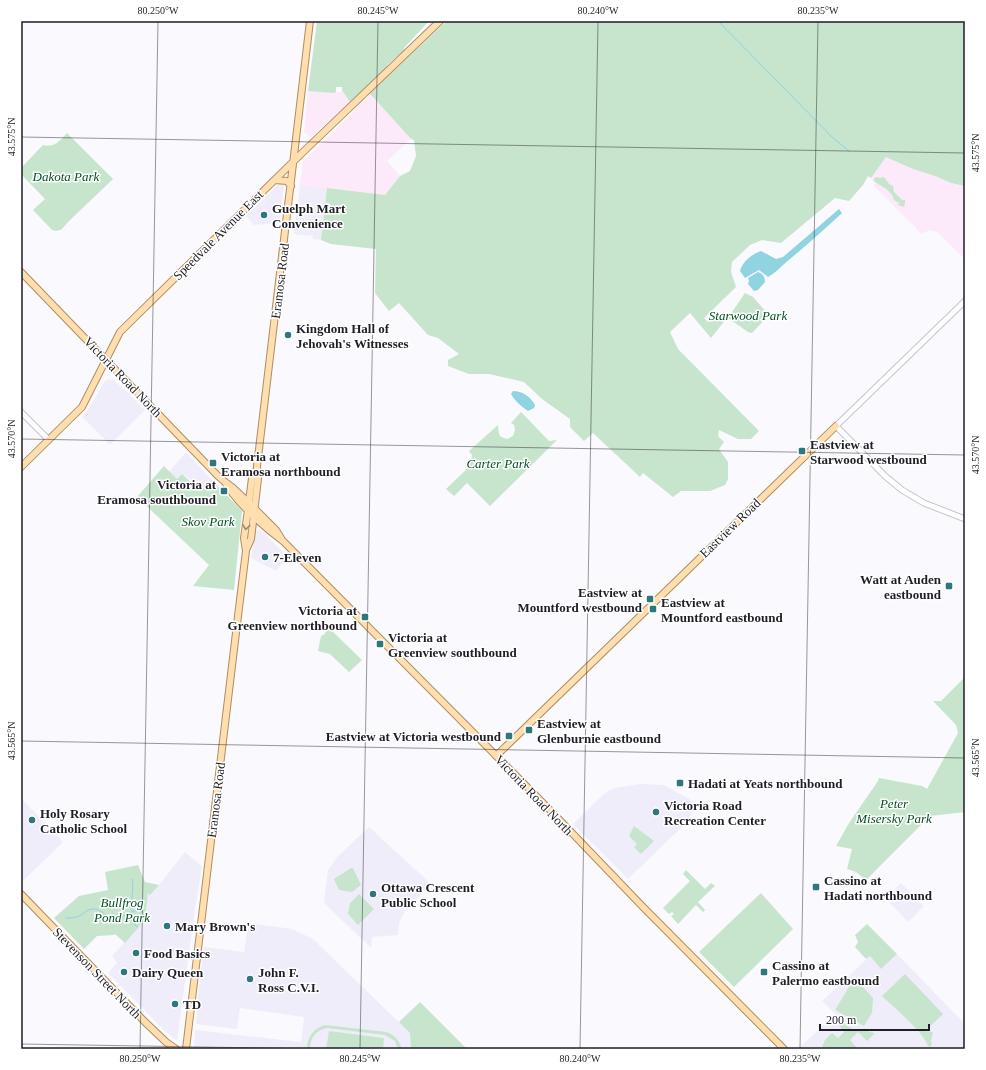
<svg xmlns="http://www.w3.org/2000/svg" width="986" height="1070" viewBox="0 0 986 1070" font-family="'Times New Roman',serif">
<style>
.built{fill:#f0edfa}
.industrial{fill:#fce9f9}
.green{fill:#c7e4cd}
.water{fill:#90d3e1}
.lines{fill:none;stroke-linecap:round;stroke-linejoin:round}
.stream{stroke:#90d3e1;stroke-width:1}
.minor-casing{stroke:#c7c2d9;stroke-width:7}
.major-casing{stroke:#b18d5e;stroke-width:8}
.minor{stroke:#fff;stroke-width:5}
.major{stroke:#ffdfb0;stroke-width:6}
.oneway{stroke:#9a8872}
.ticks{fill:none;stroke:#1f1d26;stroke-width:1;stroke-opacity:0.45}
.poi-dot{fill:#2e777e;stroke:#fff;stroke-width:1.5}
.labels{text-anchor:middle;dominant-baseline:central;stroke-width:3;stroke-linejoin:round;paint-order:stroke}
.park-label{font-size:13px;font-style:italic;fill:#014f23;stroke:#fff}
.poi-label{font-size:13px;font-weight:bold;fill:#1f1d26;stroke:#fff;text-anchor:start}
.street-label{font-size:13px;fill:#1f1d26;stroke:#fff}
.neatline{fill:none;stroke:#1f1d26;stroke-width:1.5}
.ticks-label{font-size:10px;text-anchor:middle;fill:#1f1d26}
</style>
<rect width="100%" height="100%" fill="#faf9fd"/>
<path class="built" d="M280 183 284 185 280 223 254 225 246 216Z
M300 185 327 188 321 240 313 239V236L294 234Z
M108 379 112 380 122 387 145 410 110 445 82 417 91 405 105 381Z
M186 452 212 480 201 490 183 474 177 479 169 472Z
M260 529 287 556 276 571 251 558 255 532 256 530Z
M640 784 664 785 698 804 684 825 628 879 573 824 606 792 615 788Z
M21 798 63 842 21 883Z
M369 827 431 884 405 911 399 923 398 935 372 937 371 948 324 903 328 870 338 856Z
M185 852 202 866 194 915 177 1041 165 1031 108 973 117 963 112 956 145 920 148 893 150 894 159 885Z
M901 883 924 906 908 922 885 898Z
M248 923 292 929 313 939 410 1033 411 1049H194L195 1030 301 1042 304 1017 240 1008 237 1029 196 1024 198 995 204 947 244 952Z
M897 954 965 1024V1049H798L835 1014 822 1001 870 956 881 969Z"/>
<path class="industrial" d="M342 90 350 102 311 137 304 132 308 91 333 93 336 92H341Z
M371 94 411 139 387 161 400 176 385 195 300 185 303 162Z
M886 156 913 169 935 176 951 183 965 186V259L937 232 930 230 920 234 919 231 874 186 875 183 871 178Z"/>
<path class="green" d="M317 21H429L404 48V50L387 65 391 73 447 21H965V186L951 183 935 176 913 169 886 157 871 178 868 176 863 185 849 201 835 198 781 243 762 240 750 245 732 262 731 272 736 287 704 318 708 322 727 318 711 338 690 313 670 332 678 349 759 431 751 439H738L719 430 718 436 724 442 719 449 728 462V479L725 485 710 491H681L673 497 643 473 640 477 593 433 584 441 570 427V419L542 399 524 382 489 374H469L448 366V360L459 354 438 338 428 335 399 303 389 311 375 293 376 249 331 244 321 240 327 188 385 195 400 176 410 171 416 156 414 140 411 139 365 88 350 102 342 90V87H336V92L334 93 308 91Z
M67 133 113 179 68 222 61 230H59L56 231 52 230 33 210 45 199 21 174V168L43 145C54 148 60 141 67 133Z
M876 177 880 178 884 177 889 184 893 186 894 192 902 200H905V203L904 207 898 205 901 201 899 203 894 200C892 189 880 187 873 180Z
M745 293 753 297 769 315 752 333 748 332 728 318Z
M521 412 549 441 557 440 490 506 467 483 454 496 446 489 470 466 472 455 469 451 498 425C499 432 497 437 507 439L513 436 515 430 514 425 511 423Z
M164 466 177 479 182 474 200 491 212 480 242 511 234 590 193 586 209 565 137 497Z
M326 629H330L362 660 349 672 330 654 318 651 321 636 325 634Z
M965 677V812L930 816 866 880 856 872 847 869 852 849 836 846 849 823 878 781 879 778 922 786 927 789 958 733 956 725 933 701H941Z
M634 826 654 841 641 854 634 847 637 844 629 836Z
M138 865 145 882 159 885 150 895 148 893 145 920 125 943 115 934 114 935 97 936 84 949 54 918 79 896 108 890 105 872Z
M351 868H353L361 885 352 892 339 890 334 879Z
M686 870 705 889 711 883 715 886 698 902 705 910 703 912 696 905 678 924 671 916 674 914 672 912 669 914 663 908 690 881 683 874Z
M761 893 793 929 734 987 699 952Z
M359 894 374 909 358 925 348 914 350 903Z
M867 924 897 954 881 969 870 956 866 959 855 947 858 942 855 935Z
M905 974 943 1014 925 1031 933 1032 931 1041 932 1044 930 1047 928 1046C925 1034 893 1006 882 996Z
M852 982 864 988 873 998 872 1013 864 1026 835 1010Z
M420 1002 467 1049H411L410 1033 399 1022Z
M843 1022 854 1031 857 1029 869 1030V1032H871V1031L882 1041 874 1034 867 1041 858 1032 850 1040 858 1049H824L822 1047 825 1040 832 1033 838 1038 844 1032 839 1025Z
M325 1025 386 1032C395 1035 399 1040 402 1049H398L395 1041 385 1035 327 1028C316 1030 310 1038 310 1049H307C307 1037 314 1028 325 1025Z
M329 1031 384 1038 383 1049H326Z"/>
<path class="water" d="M839 209 842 213C825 229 808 244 790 259 782 265 777 272 768 277L759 270 745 278 740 271C743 261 752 254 761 251L776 259 783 257Z
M758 272C763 274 765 277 765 282L758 290 754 291 748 284 749 281 748 278Z
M513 391C522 391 530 396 535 405L534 408 528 411C522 407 514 400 511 394Z"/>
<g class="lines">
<path class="stream" d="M718 21 832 137 850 152
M132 879C135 890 129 899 133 910
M127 915 137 927
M66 918C70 918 75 918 79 916 84 914 87 909 93 909 101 909 105 916 113 918 125 919 129 908 143 911"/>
<defs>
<path id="minor" d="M965 301 836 426 885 476 902 490 924 503 965 519
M21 412 49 440"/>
<path id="major" d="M275 180 287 181 291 186
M21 272 218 476 225 482 233 488 249 503 276 530 281 538
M21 467 82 407 120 332 301 154 440 21
M225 482C236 502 264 527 283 541L550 810 643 907 784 1049
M246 550 251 539 258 479 257 466 310 21
M496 756 836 426
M21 894 145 1022 166 1042 176 1049
M186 1049 238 616 246 551 244 538 248 510 252 478 257 469"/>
</defs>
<use href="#minor" class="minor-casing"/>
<use href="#major" class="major-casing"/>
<use href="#minor" class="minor"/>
<use href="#major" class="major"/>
</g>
<defs><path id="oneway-chevron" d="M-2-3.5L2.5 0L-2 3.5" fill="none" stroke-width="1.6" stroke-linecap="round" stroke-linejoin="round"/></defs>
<use class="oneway" href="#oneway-chevron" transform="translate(246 527) rotate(97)"/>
<path class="ticks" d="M21 137 965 153M21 439 965 455M21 741 965 758M21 1044 322 1049M140 1049 158 21M360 1049 378 21M580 1049 598 21M800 1049 818 21"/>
<g class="poi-dot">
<circle cx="264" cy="215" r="4"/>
<circle cx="288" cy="335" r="4"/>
<rect x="798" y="447" width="8" height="8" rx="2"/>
<rect x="209" y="459" width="8" height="8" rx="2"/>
<rect x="220" y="487" width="8" height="8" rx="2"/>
<circle cx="265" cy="557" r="4"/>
<rect x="945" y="582" width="8" height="8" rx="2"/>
<rect x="646" y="595" width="8" height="8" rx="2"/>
<rect x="649" y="605" width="8" height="8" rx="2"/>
<rect x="361" y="613" width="8" height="8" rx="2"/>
<rect x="376" y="640" width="8" height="8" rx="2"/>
<rect x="525" y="726" width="8" height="8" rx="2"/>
<rect x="505" y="732" width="8" height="8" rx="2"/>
<rect x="676" y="779" width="8" height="8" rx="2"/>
<circle cx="656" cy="812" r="4"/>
<circle cx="32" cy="820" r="4"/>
<rect x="812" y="883" width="8" height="8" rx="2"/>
<circle cx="373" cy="894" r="4"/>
<circle cx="167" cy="926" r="4"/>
<circle cx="136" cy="953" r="4"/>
<circle cx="124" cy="972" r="4"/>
<rect x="760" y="968" width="8" height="8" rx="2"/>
<circle cx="250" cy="979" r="4"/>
<circle cx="175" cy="1004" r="4"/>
</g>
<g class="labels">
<g class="park-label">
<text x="66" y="176">Dakota Park</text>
<text x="748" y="315">Starwood Park</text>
<text x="498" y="463">Carter Park</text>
<text x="208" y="521">Skov Park</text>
<text x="894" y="803">Peter<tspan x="894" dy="15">Misersky Park</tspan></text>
<text x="122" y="902">Bullfrog<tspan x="122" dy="15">Pond Park</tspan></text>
</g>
<g class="poi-label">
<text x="272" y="208">Guelph Mart<tspan x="272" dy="15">Convenience</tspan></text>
<text x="296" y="328">Kingdom Hall of<tspan x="296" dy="15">Jehovah's Witnesses</tspan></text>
<text x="810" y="444">Eastview at<tspan x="810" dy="15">Starwood westbound</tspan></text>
<text x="221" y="456">Victoria at<tspan x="221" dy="15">Eramosa northbound</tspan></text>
<text x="216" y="484" text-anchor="end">Victoria at<tspan x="216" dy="15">Eramosa southbound</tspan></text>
<text x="273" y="557">7-Eleven</text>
<text x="941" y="579" text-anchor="end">Watt at Auden<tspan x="941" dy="15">eastbound</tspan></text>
<text x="642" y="592" text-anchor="end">Eastview at<tspan x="642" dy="15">Mountford westbound</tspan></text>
<text x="661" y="602">Eastview at<tspan x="661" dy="15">Mountford eastbound</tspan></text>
<text x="357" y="610" text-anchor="end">Victoria at<tspan x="357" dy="15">Greenview northbound</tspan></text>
<text x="388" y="637">Victoria at<tspan x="388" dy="15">Greenview southbound</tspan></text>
<text x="537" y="723">Eastview at<tspan x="537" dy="15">Glenburnie eastbound</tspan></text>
<text x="501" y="736" text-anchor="end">Eastview at Victoria westbound</text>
<text x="688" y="783">Hadati at Yeats northbound</text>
<text x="664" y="805">Victoria Road<tspan x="664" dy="15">Recreation Center</tspan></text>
<text x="40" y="813">Holy Rosary<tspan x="40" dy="15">Catholic School</tspan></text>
<text x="824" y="880">Cassino at<tspan x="824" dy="15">Hadati northbound</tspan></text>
<text x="381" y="887">Ottawa Crescent<tspan x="381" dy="15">Public School</tspan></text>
<text x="175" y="926">Mary Brown's</text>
<text x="144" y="953">Food Basics</text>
<text x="772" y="965">Cassino at<tspan x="772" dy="15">Palermo eastbound</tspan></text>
<text x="132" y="972">Dairy Queen</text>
<text x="258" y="972">John F.<tspan x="258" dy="15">Ross C.V.I.</tspan></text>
<text x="183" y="1004">TD</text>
</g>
<g class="street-label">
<text transform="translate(218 235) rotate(-45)">Speedvale Avenue East</text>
<text transform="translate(280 281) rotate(-83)">Eramosa Road</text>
<text transform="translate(123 377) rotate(46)">Victoria Road North</text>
<text transform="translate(730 528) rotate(-44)">Eastview Road</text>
<text transform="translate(534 795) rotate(46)">Victoria Road North</text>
<text transform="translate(216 800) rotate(-83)">Eramosa Road</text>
<text transform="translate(97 973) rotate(46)">Stevenson Street North</text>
</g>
</g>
<rect width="986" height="1070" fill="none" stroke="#ffffff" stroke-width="44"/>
<path d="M820 1024v6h109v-6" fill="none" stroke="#1f1d26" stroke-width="2"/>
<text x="826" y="1024" font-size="12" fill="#1f1d26" stroke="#ffffff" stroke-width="3" paint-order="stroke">200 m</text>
<rect x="22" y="22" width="942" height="1026" class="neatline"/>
<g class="ticks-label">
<text x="158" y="14">80.250°W</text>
<text x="378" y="14">80.245°W</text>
<text x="598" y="14">80.240°W</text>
<text x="818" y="14">80.235°W</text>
<text transform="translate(11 137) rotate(-90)" y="4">43.575°N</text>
<text transform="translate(975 153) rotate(-90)" y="4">43.575°N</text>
<text transform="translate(11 439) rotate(-90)" y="4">43.570°N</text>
<text transform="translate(975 455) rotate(-90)" y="4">43.570°N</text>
<text transform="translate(11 741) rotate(-90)" y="4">43.565°N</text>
<text transform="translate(975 758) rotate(-90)" y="4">43.565°N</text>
<text x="140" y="1062">80.250°W</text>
<text x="360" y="1062">80.245°W</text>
<text x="580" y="1062">80.240°W</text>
<text x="800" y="1062">80.235°W</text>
</g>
</svg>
